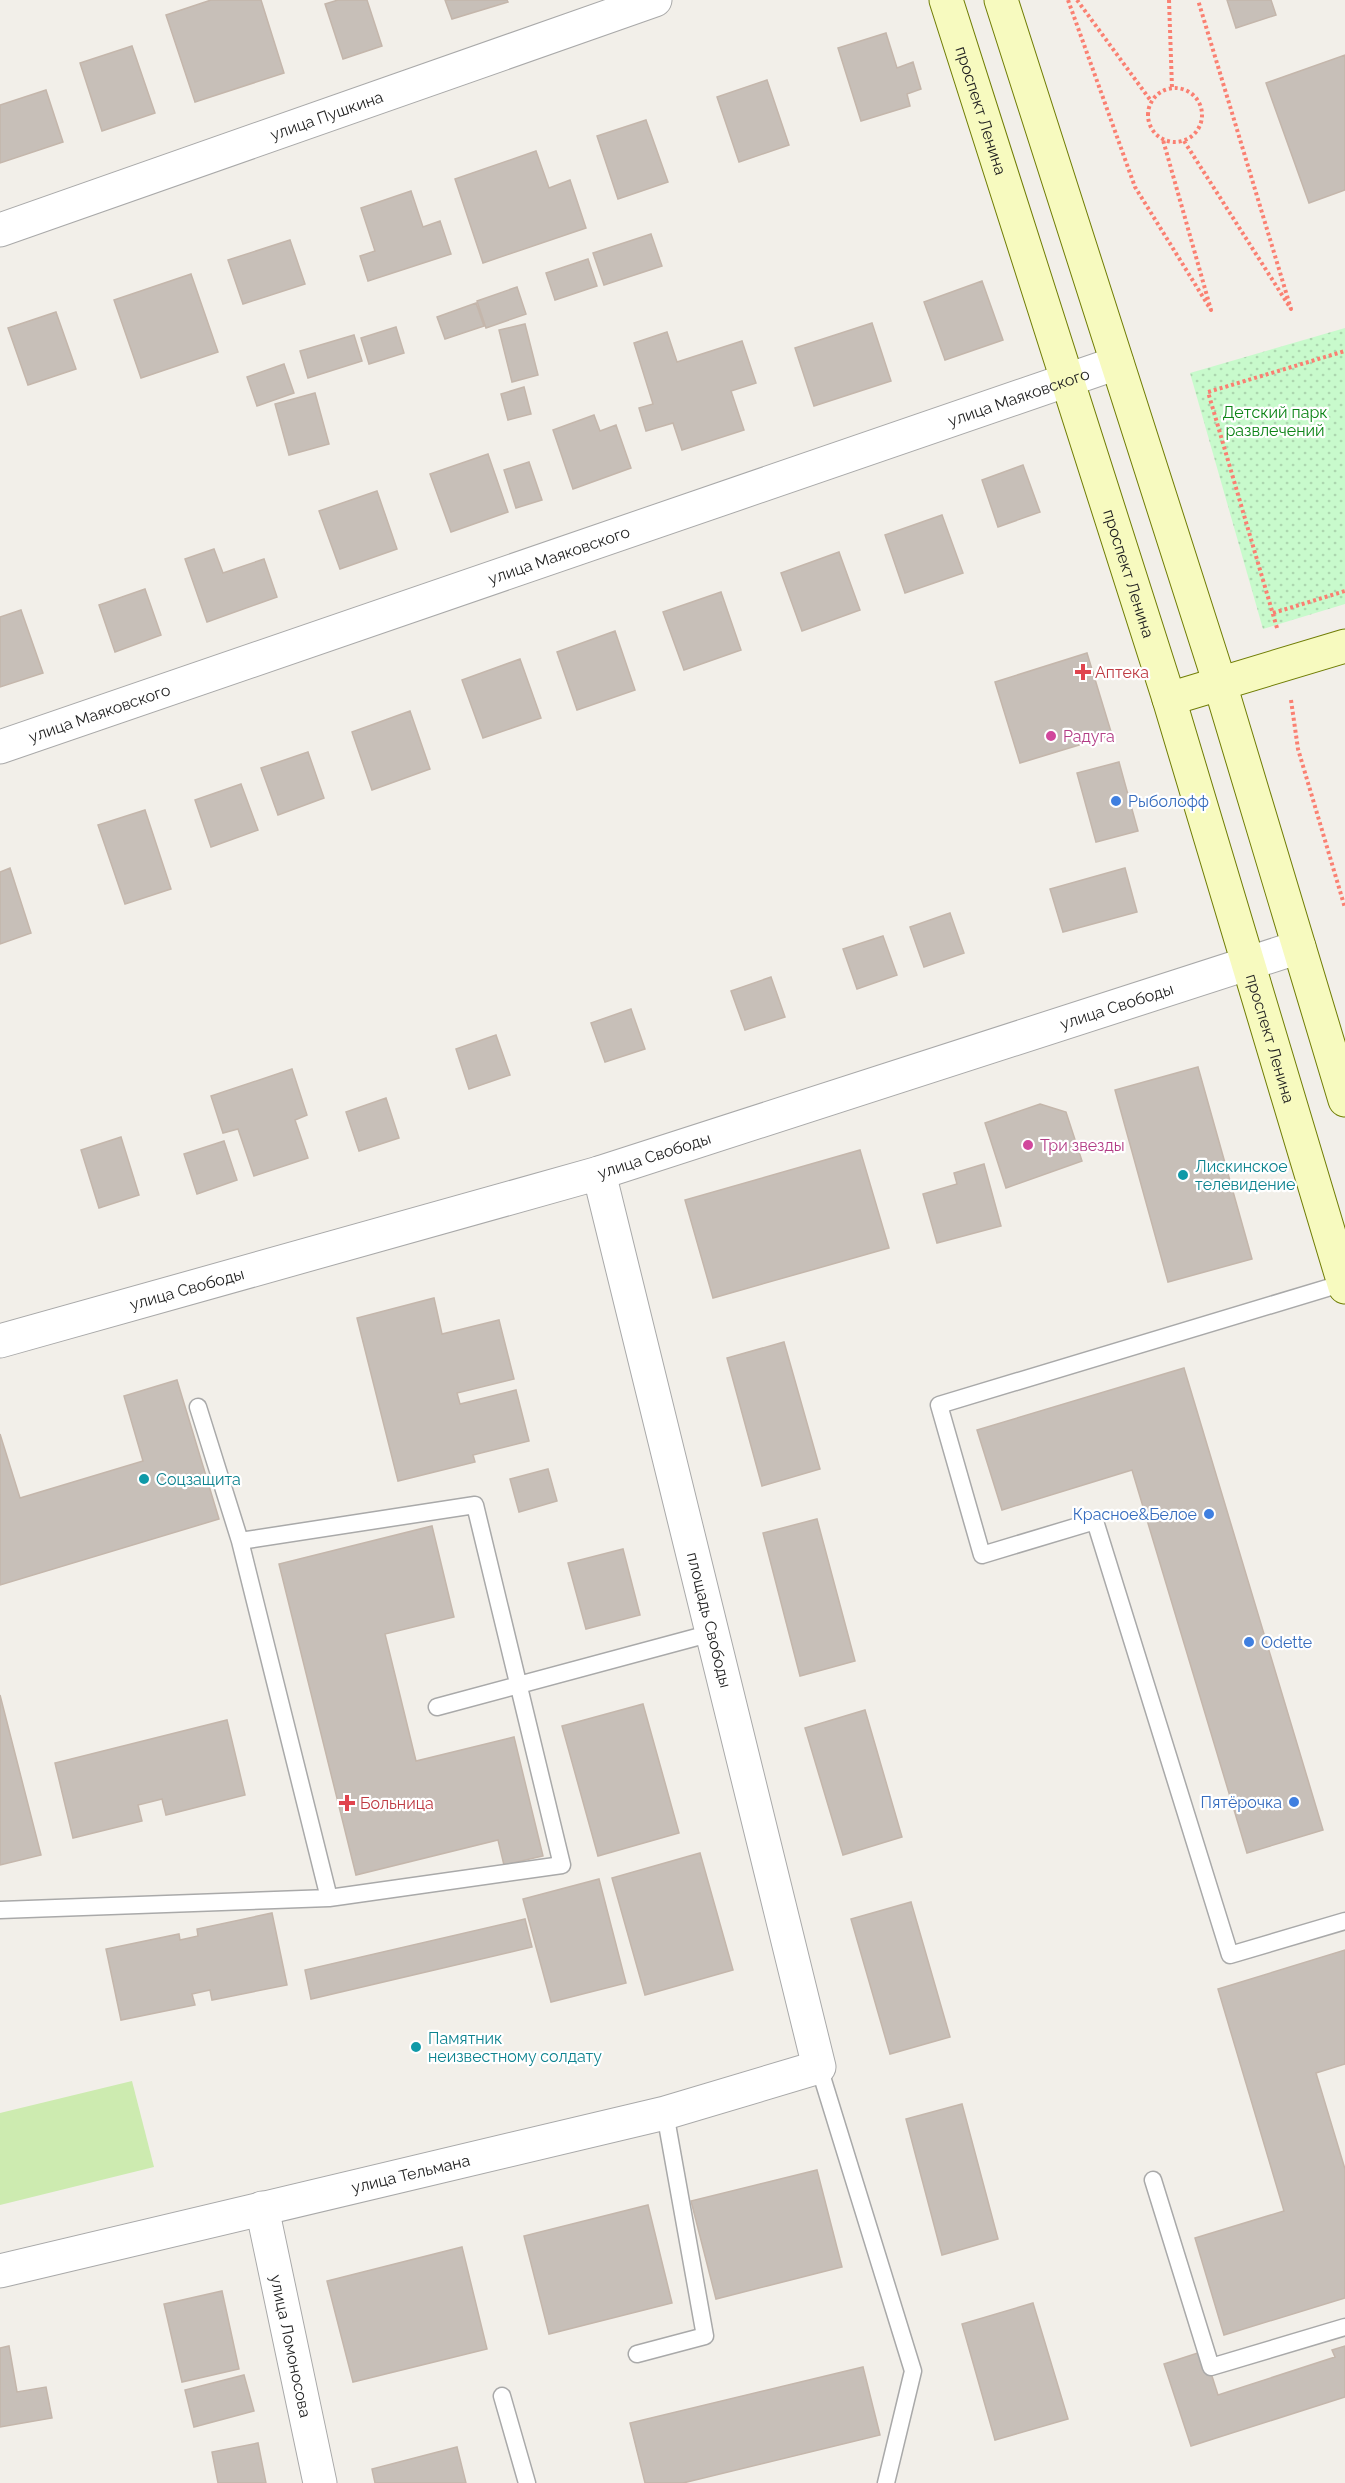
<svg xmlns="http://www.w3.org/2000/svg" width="1345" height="2483" viewBox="0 0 1345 2483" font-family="Raleway,sans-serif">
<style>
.grass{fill:#cdebb0}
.park{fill:url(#park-dots)}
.building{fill:#c7bfb8;stroke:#c4b6ab;stroke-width:1.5}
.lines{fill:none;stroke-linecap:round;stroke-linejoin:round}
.service-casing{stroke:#a9a9a9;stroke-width:19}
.minor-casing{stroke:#a9a9a9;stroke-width:35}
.tertiary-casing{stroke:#a9a9a9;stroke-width:35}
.secondary-casing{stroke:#707d05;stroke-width:35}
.path{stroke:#fa8072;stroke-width:4;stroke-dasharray:3 3;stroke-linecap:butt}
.service{stroke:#fff;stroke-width:16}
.minor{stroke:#fff;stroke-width:33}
.tertiary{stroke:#fff;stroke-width:33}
.secondary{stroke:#f7fabf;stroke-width:33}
.health-dot{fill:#e0444e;stroke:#fff;stroke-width:2}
.hotel-dot{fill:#d1479c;stroke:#fff;stroke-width:2}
.shop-dot{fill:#3f7fe0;stroke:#fff;stroke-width:2}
.culture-dot{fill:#0f9aa8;stroke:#fff;stroke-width:2}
.labels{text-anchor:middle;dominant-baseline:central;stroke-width:4.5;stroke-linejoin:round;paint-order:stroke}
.street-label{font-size:16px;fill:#222;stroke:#fff}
.park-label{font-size:16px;fill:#0c8416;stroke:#fff}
.health-label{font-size:16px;fill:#be3a42;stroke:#fff;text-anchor:start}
.hotel-label{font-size:16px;fill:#b23c85;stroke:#fff;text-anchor:start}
.shop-label{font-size:16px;fill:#366cbe;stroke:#fff;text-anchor:start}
.culture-label{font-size:16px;fill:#0d838f;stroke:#fff;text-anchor:start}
</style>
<defs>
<pattern id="park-dots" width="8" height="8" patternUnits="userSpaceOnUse" patternTransform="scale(1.5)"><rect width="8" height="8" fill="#c8facc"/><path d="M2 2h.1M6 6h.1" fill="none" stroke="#acd6af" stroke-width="1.8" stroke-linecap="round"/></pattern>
</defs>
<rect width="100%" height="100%" fill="#f2efe9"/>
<path class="grass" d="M132 2081 154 2167 0 2205V2113Z"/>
<path class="park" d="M1345 328V604L1263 629 1190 373Z"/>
<path class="building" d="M211 0H261L284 73 195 102 166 15Z
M338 0H367L382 46 343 59 325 4Z
M445 0H507L508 2 452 19Z
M1227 0H1271L1276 15 1236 28Z
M886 33 897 68 913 62 921 89 907 94 910 106 861 121 838 48Z
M132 46 155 113 102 131 80 63Z
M1345 55V190L1309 203 1266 83Z
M767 80 789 145 739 162 717 97Z
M46 90 63 142 0 163V105Z
M646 120 668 182 618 199 597 136Z
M536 151 549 188 570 180 586 228 483 263 455 179Z
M411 191 423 227 440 221 451 254 368 281 360 256 375 251 361 208Z
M651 234 662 266 604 285 593 253Z
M290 240 305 284 243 304 228 260Z
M588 259 597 286 555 300 546 273Z
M191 274 218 352 141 378 114 300Z
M982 281 1003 340 945 360 924 302Z
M517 287 526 314 486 328 477 301Z
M476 303 484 326 445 339 437 317Z
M56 312 76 369 28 385 8 328Z
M872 323 891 381 814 406 795 348Z
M525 324 538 375 512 382 499 330Z
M396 327 404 353 369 364 361 338Z
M667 332 677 362 742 341 756 383 731 391 744 430 682 450 673 423 646 431 639 408 653 404 634 343Z
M354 335 362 361 308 378 300 351Z
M284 364 294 393 257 406 247 377Z
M524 387 531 414 508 420 501 394Z
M315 393 329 444 289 455 275 404Z
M594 415 600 431 616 425 631 468 573 489 553 430Z
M488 454 508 512 451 532 430 474Z
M529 462 542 500 516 508 504 470Z
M1023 465 1040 512 998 527 982 480Z
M377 491 397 549 340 569 319 511Z
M942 515 963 573 905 593 885 535Z
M214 549 223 573 264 559 277 597 207 622 185 559Z
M839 552 860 610 802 631 781 573Z
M145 589 161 635 115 652 99 605Z
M721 592 741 650 684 670 663 612Z
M21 610 43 673 0 687V617Z
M615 631 635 690 577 710 557 652Z
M1087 653 1112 735 1020 763 995 682Z
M520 659 541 718 483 738 462 680Z
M410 711 430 769 372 790 352 732Z
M308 752 324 798 278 815 261 768Z
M1119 762 1138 831 1096 842 1077 773Z
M241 784 258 830 211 847 195 800Z
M145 810 171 889 125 904 98 825Z
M10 868 31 933 0 944V872Z
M1125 868 1137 912 1063 932 1050 889Z
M950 913 964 953 924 967 910 927Z
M883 936 897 975 857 989 843 949Z
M771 977 785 1017 745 1030 731 991Z
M631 1009 645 1049 605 1062 591 1023Z
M496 1035 510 1075 469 1089 456 1049Z
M1198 1067 1252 1259 1168 1282 1115 1090Z
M292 1069 307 1115 295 1120 308 1158 254 1176 238 1129 223 1133 211 1096Z
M386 1098 399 1138 359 1151 346 1112Z
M1040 1104 1066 1112 1082 1161 1006 1188 985 1123Z
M121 1137 139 1195 99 1208 81 1150Z
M224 1141 237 1180 197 1194 184 1154Z
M860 1150 889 1248 713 1298 685 1200Z
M984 1164 1001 1226 937 1243 923 1194 957 1184 954 1173Z
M434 1298 442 1334 499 1320 514 1379 457 1393 460 1404 516 1390 529 1441 473 1455 475 1462 398 1481 357 1318Z
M784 1342 820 1469 762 1486 727 1358Z
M1184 1368 1323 1830 1247 1853 1132 1470 1002 1510 977 1430Z
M177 1380 219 1519 0 1585V1434L20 1498 143 1461 124 1396Z
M548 1469 557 1501 519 1512 510 1479Z
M817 1519 855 1661 800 1676 763 1533Z
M432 1526 454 1617 385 1634 416 1761 514 1737 543 1856 504 1865 498 1840 356 1875 279 1564Z
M623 1549 640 1615 586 1629 568 1563Z
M0 1695 41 1855 0 1865Z
M643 1704 679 1833 598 1856 562 1726Z
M865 1710 902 1837 843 1855 805 1728Z
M227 1720 245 1795 166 1815 162 1799 138 1805 142 1821 73 1838 55 1763Z
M700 1853 733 1970 645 1995 612 1878Z
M599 1879 626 1983 551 2002 523 1899Z
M911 1902 950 2037 890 2054 851 1919Z
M272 1913 287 1985 212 2000 210 1990 192 1994 195 2005 121 2020 106 1949 179 1934 180 1940 198 1936 197 1929Z
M525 1919 532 1947 311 1999 305 1970Z
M1345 1950V2064L1316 2073 1345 2169V2298L1224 2335 1195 2238 1284 2211 1218 1989Z
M962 2104 998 2239 942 2255 906 2119Z
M817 2170 842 2267 716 2299 691 2201Z
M648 2205 672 2303 549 2334 524 2236Z
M462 2247 487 2349 353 2382 327 2281Z
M222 2291 239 2369 182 2382 164 2304Z
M1033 2303 1068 2419 995 2440 962 2324Z
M9 2346 17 2392 46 2387 52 2418 0 2427V2348Z
M1345 2346V2397L1191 2446 1164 2364 1204 2351 1218 2395 1335 2357 1332 2350Z
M863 2367 880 2435 683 2483H645L630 2423Z
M244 2375 254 2411 194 2427 185 2390Z
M258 2443 266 2483H218L212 2452Z
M457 2447 466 2483H375L372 2469Z"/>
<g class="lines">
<defs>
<path id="service" d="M1344 1283 939 1405 982 1555 1095 1521 1230 1955 1345 1921
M198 1407 240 1541 329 1898
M437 1707 712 1633
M0 1910 329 1898 562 1865 475 1505 240 1541
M819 2067 913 2371 886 2483
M1153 2180 1211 2367 1345 2327
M637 2354 705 2336 665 2113
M502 2396 527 2483"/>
<g id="minor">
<path id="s1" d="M0 230 655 0"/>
<path id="s2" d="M0 747 1117 363"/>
<path id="s3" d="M262 2208 320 2483"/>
<path id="s4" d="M0 2271 665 2113 819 2067 599 1173"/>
</g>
<g id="tertiary">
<path id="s5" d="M0 1341 599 1173 1299 947"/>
</g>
<g id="secondary">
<path id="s6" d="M946 0 1169 699 1345 1287"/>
<path d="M1001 0 1220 684 1345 1100"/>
<path d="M1169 699 1345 646"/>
</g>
</defs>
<use href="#service" class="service-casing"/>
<use href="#minor" class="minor-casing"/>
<use href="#tertiary" class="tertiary-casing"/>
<use href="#secondary" class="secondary-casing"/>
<path class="path" d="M1068 0 1135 187 1211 310 1163 140
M1077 0 1151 101
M1169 0 1172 88
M1148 115a27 27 0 1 1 54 0a27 27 0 1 1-54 0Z
M1184 141 1291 309 1198 0
M1273 613 1345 591
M1277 628 1208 392 1345 351
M1291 700 1298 749 1345 908"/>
<use href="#service" class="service"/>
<use href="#minor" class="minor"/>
<use href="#tertiary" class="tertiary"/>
<use href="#secondary" class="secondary"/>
</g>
<g class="health-dot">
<path d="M1080 663h6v6h6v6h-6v6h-6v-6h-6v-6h6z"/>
<path d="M344 1794h6v6h6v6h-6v6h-6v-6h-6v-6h6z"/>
</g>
<g class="hotel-dot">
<circle cx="1051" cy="736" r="6"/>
<circle cx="1028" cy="1145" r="6"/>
</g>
<g class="shop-dot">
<circle cx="1116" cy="801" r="6"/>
<circle cx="1209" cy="1514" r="6"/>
<circle cx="1249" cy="1642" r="6"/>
<circle cx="1294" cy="1802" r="6"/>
</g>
<g class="culture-dot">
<circle cx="1183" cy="1175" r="6"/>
<circle cx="144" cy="1479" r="6"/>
<circle cx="416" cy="2047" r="6"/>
</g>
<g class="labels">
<g class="street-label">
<text stroke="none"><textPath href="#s6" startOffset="116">проспект Ленина</textPath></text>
<text stroke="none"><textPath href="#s1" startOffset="346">улица Пушкина</textPath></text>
<text stroke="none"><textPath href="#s2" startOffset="1077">улица Маяковского</textPath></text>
<text stroke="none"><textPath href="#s2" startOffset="591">улица Маяковского</textPath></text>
<text stroke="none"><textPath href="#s6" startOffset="602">проспект Ленина</textPath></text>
<text stroke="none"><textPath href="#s2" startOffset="105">улица Маяковского</textPath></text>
<text stroke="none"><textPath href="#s5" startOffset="1166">улица Свободы</textPath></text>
<text stroke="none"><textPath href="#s6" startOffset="1088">проспект Ленина</textPath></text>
<text stroke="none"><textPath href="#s5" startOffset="680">улица Свободы</textPath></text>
<text stroke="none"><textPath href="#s5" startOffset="194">улица Свободы</textPath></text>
<text transform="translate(709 1620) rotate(76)">площадь Свободы</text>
<text stroke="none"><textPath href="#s4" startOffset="422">улица Тельмана</textPath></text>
<text stroke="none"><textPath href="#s3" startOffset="141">улица Ломоносова</textPath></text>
</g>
<g class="park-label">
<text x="1275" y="412">Детский парк<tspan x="1275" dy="18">развлечений</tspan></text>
</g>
<g class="health-label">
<text x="1095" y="672">Аптека</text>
<text x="360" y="1803">Больница</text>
</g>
<g class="hotel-label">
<text x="1063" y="736">Радуга</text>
<text x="1040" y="1145">Три звезды</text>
</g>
<g class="shop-label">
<text x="1128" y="801">Рыболофф</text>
<text x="1197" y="1514" text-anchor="end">Красное&amp;Белое</text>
<text x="1261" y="1642">Odette</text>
<text x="1282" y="1802" text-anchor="end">Пятёрочка</text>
</g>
<g class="culture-label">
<text x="1195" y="1166">Лискинское<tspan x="1195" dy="18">телевидение</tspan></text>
<text x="156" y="1479">Соцзащита</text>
<text x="428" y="2038">Памятник<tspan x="428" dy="18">неизвестному солдату</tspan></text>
</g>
</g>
</svg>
